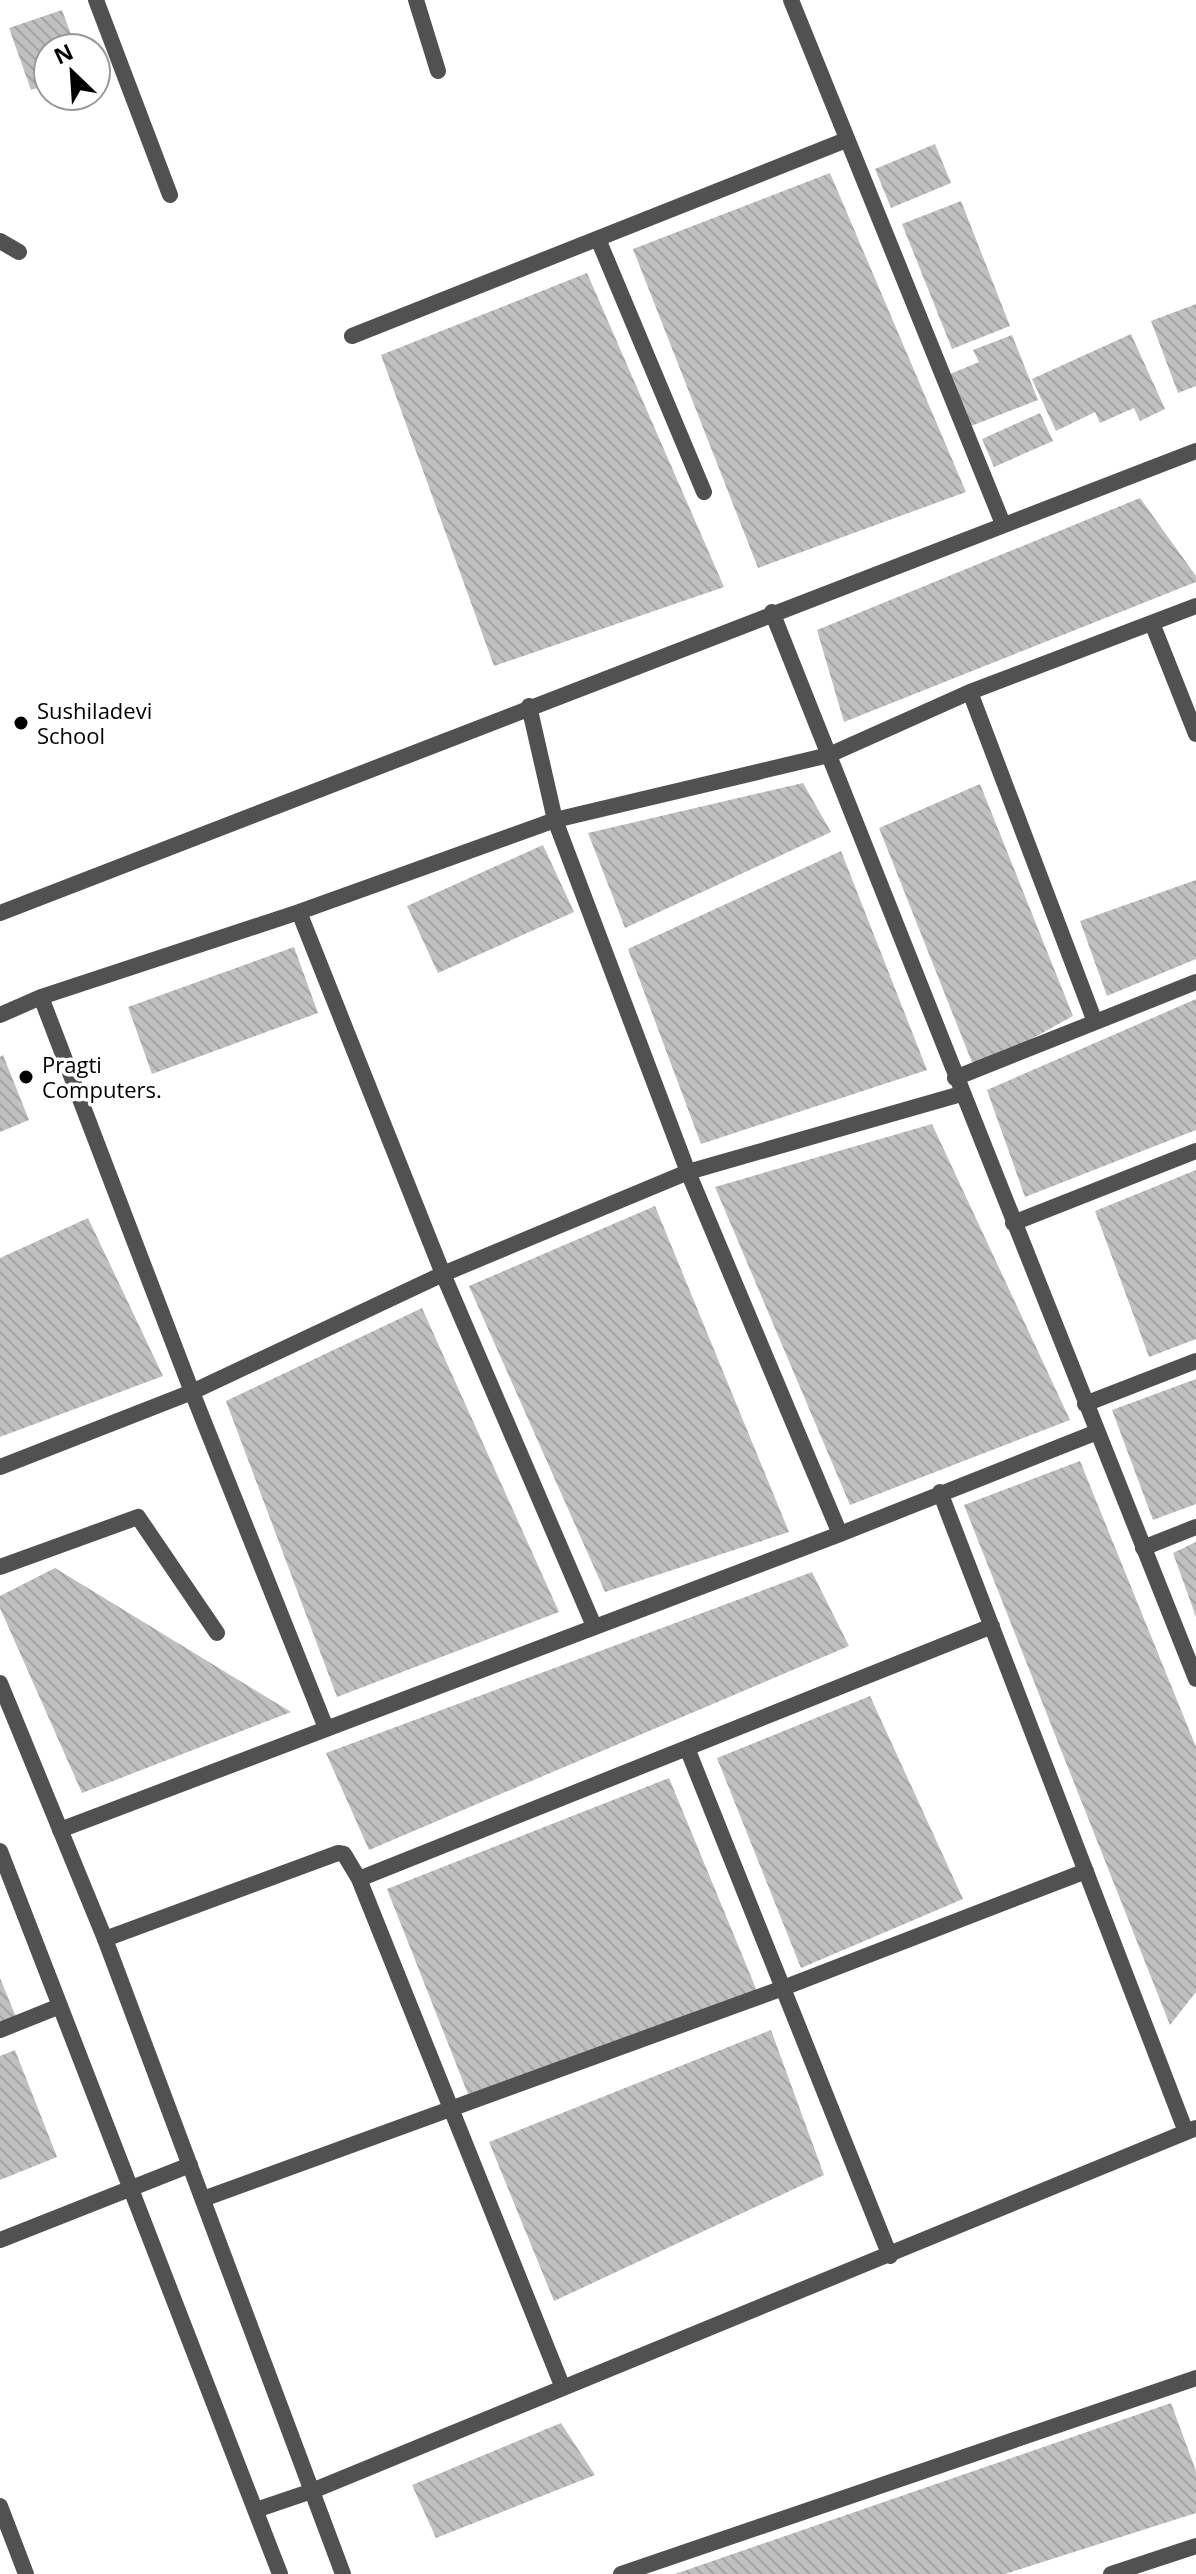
<svg xmlns="http://www.w3.org/2000/svg" width="1196" height="2574" viewBox="0 0 1196 2574" font-family="'Open Sans',sans-serif">
<style>
.building{fill:url(#building-back-hatch)}
.lines{fill:none;stroke-linecap:round;stroke-linejoin:round}
.service{stroke:#515151;stroke-width:16}
.minor{stroke:#515151;stroke-width:16}
.tertiary{stroke:#515151;stroke-width:16}
.poi-dot{fill:#000;stroke:#fff;stroke-width:3}
.labels{text-anchor:middle;dominant-baseline:central;stroke-width:7;stroke-linejoin:round;paint-order:stroke}
.poi-label{font-size:22px;fill:#000;stroke:#fff;text-anchor:start}
</style>
<defs>
<pattern id="building-back-hatch" width="6" height="6" patternUnits="userSpaceOnUse" patternTransform="scale(2)"><rect width="6" height="6" fill="#c0c0c0"/><path d="M-1 5l2 2M0 0l6 6M5-1l2 2" fill="none" stroke="#a3a3a3"/></pattern>
</defs>
<rect width="100%" height="100%" fill="#fff"/>
<path class="building" d="M62 10 76 48H48V84L31 90 9 28Z
M935 144 951 183 891 208 875 169Z
M830 173 966 492 758 568 633 249Z
M961 201 1010 326 952 349 902 224Z
M587 273 724 587 494 666 381 355Z
M1196 304V386L1178 393 1151 321Z
M1131 334 1165 409 1140 421 1134 408 1100 423 1095 412 1056 431 1032 379Z
M1012 335 1038 400 971 426 950 374 979 362 973 350Z
M1040 413 1053 441 994 467 982 439Z
M1140 498 1196 576V582L844 722 817 630Z
M803 783 831 832 625 928 588 833Z
M980 784 1073 1016 975 1070 879 828Z
M543 845 574 912 438 973 407 906Z
M841 851 927 1070 701 1144 628 949Z
M1196 880V959L1107 996 1080 921Z
M294 947 318 1013 152 1074 128 1007Z
M1196 999V1130L1025 1197 987 1090Z
M3 1055 29 1120 0 1132V1057Z
M932 1124 1070 1420 850 1505 715 1187Z
M1196 1170V1339L1149 1357 1095 1211Z
M655 1206 789 1532 605 1592 469 1286Z
M88 1218 163 1376 0 1437V1258Z
M422 1308 559 1612 337 1697 226 1401Z
M1196 1379V1504L1153 1520 1112 1410Z
M1080 1461 1196 1747V1992L1170 2025 964 1505Z
M1196 1542V1617L1173 1553Z
M55 1568 291 1712 82 1793 0 1608V1596Z
M812 1572 849 1646 369 1850 326 1753Z
M870 1696 963 1899 801 1968 717 1758Z
M669 1778 757 1991 468 2094 387 1889Z
M0 1978 16 2017 0 2023Z
M771 2030 824 2175 554 2301 489 2142Z
M15 2050 57 2157 0 2180V2056Z
M1171 2403 1196 2471V2513L1005 2574H675Z
M561 2423 595 2475 436 2538 412 2485Z"/>
<g class="lines">
<path class="service" d="M0 241 19 252"/>
<path class="minor" d="M96 0 170 195
M416 0 438 71
M791 0 1003 524
M598 239 704 492
M352 336 846 140
M772 612 1196 1679
M1152 623 1196 734
M970 692 1095 1022
M529 706 555 820 688 1172 840 1534
M299 912 443 1274 594 1626
M0 913 1196 451
M41 997 192 1392 326 1728
M0 1015 41 997 299 912 555 820 829 755 970 692 1196 606
M955 1078 1196 982
M1013 1223 1196 1151
M1085 1404 1196 1361
M0 1467 192 1392 443 1274 688 1172 961 1094
M940 1492 1186 2132
M1143 1548 1196 1527
M0 1567 138 1517 217 1633
M687 1748 890 2256
M60 1830 840 1534 1097 1432
M359 1879 992 1626
M105 1939 338 1853 344 1854 359 1879 563 2388
M0 2030 60 2006
M203 2199 783 1988 1086 1871
M0 2240 190 2165
M0 2506 26 2574
M256 2510 312 2491 1196 2128
M621 2574 1196 2378
M1111 2574 1196 2546"/>
<path class="tertiary" d="M0 1683 105 1939 343 2574
M0 1851 280 2574"/>
</g>
<g class="poi-dot">
<circle cx="21" cy="723" r="8"/>
<circle cx="26" cy="1077" r="8"/>
</g>
<g class="labels">
<g class="poi-label">
<text x="37" y="710">Sushiladevi<tspan x="37" dy="25">School</tspan></text>
<text x="42" y="1064">Pragti<tspan x="42" dy="25">Computers.</tspan></text>
</g>
</g>
<g transform="translate(72 72) rotate(335)"><circle r="38" fill="#ffffff" stroke="#999999" stroke-width="2"/>
<path d="M0-6L14 30L0 20L-14 30Z" fill="#000000"/>
<text y="-12" font-size="22" font-weight="bold" text-anchor="middle" fill="#000000">N</text>
</g>
</svg>
